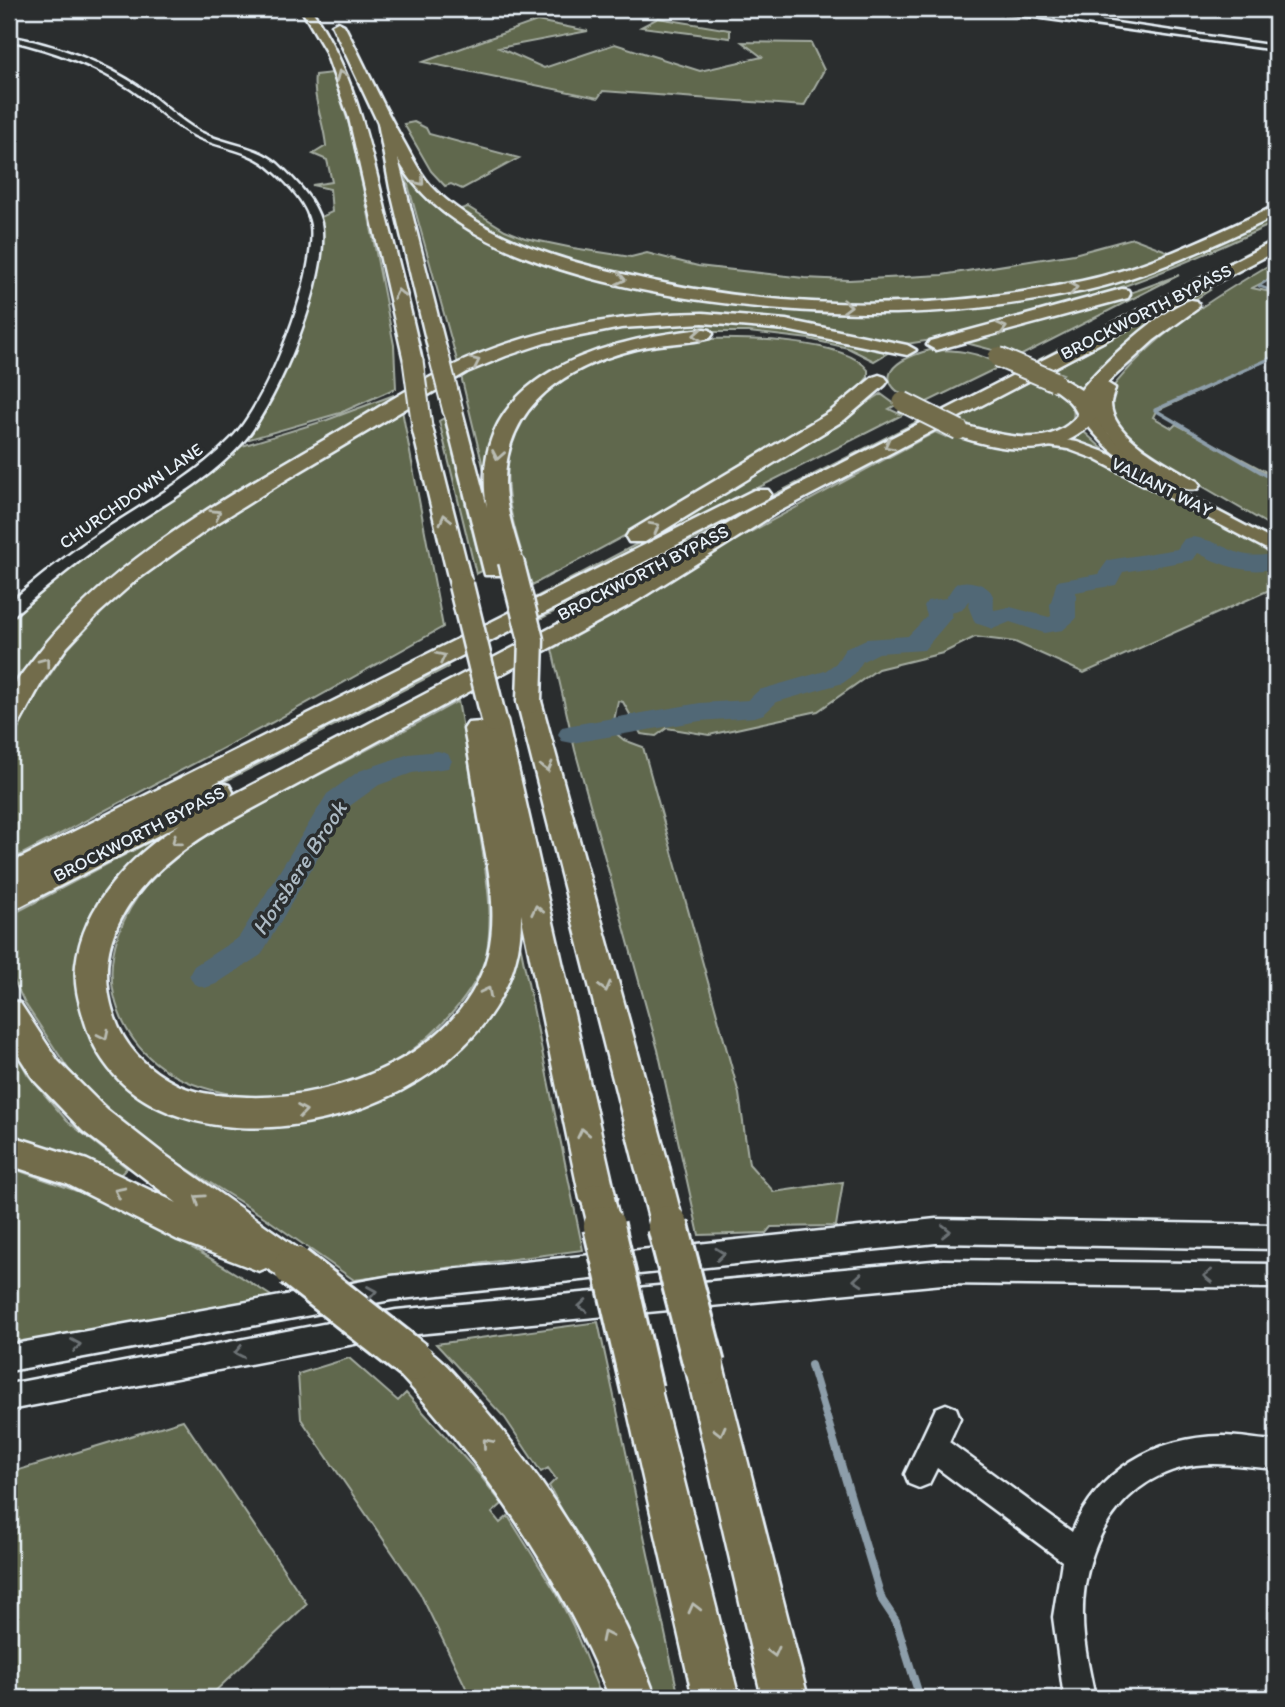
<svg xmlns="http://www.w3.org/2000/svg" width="1285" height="1707" viewBox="0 0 1285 1707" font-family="Itim,sans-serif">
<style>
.green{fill:#61674d;stroke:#a4aca2;stroke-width:2}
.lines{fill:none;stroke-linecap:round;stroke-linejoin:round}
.stream-far2{stroke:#8d9eaa;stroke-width:2.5}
.stream-far1{stroke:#8d9eaa;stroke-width:3.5}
.stream{stroke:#8d9eaa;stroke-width:8}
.river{fill:#516776;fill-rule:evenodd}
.minor-casing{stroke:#e8f1f8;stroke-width:5}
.major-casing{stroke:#e8f1f8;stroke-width:5}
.highway-casing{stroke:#e8f1f8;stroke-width:5}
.minor{fill:#2a2d2e;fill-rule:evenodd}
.major{fill:#726c4b;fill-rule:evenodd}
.highway{fill:#726c4b;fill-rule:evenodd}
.highway-bridge-far3-casing{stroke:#e8f1f8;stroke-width:23;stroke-linecap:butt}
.highway-bridge-far2-casing{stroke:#e8f1f8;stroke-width:29;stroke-linecap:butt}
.highway-bridge-far1-casing{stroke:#e8f1f8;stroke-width:37;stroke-linecap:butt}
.highway-bridge-casing{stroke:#e8f1f8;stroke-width:46;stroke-linecap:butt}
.highway-bridge-far3{stroke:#726c4b;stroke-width:19}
.highway-bridge-far2{stroke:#726c4b;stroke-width:24}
.highway-bridge-far1{stroke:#726c4b;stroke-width:32}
.highway-bridge{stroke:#726c4b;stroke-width:40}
.oneway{stroke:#b9bcb3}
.oneway2{stroke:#6c7275}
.labels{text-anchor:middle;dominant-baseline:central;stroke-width:7;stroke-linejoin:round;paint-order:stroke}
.far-street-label{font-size:18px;fill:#e8f1f8;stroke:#2a2d2e}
.water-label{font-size:23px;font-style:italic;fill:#acbac4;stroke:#2a2d2e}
</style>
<rect width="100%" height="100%" fill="#2a2d2e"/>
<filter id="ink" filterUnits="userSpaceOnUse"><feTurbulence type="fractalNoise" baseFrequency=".0143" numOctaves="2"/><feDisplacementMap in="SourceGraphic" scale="14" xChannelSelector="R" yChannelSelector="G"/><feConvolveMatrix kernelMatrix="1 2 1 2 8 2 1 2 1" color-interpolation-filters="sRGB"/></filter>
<g filter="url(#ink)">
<path class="green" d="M658 18 730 30V38L641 27Z
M537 21 588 31 499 48 544 68 615 44 700 71 762 57 742 42 811 43 824 70 804 106 603 91 598 98 423 62Z
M332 73 351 131 369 217 394 345 396 388 340 413 246 440 276 387 321 243 319 218 332 212 330 189 312 185 332 182 327 160 313 154 326 146C324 122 312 98 315 75Z
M414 122 426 128 429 134 519 158 462 189 451 184 445 186 431 171 404 124Z
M405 174 428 201 446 216 484 238 548 264 651 291 901 311 1130 278 1198 252 1276 216V222C1173 270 1077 309 964 331V335L900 345 826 330 638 317 605 321 534 335 458 364Z
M468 207 505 230 525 238 573 248 631 257 647 253 698 266 804 278 849 280 942 275 1074 254 1133 238 1172 253C987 332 626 320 457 210Z
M1276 238V241L1037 363 1034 362Z
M1276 261V276L1252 288 1276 293V356L1156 411 1153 417 1172 428 1176 424 1276 477V529L1147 454 1109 419V392C1153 334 1214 297 1276 261Z
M1179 275 1020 356 1009 351 1004 353 962 342 1081 311Z
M1207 288 1210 290 1164 319 1079 391 1058 378 1063 374 1052 370Z
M668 323C743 323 815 333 889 352L874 361 848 348 809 339 749 332H711L656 337 533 387 491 479H486L461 376C523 339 597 329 668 323Z
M700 339C739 338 845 338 868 370V377C844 407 811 424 780 445 700 496 616 541 532 585 519 544 502 499 509 455 522 368 628 348 700 339Z
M930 350C955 350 979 351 1001 366L923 404C871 386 884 362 930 350Z
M1033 380C1049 387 1078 395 1073 418 1051 453 998 435 966 428L970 425 957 419Z
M881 394 896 405 889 409 902 415 536 600 534 598 662 531Z
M394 395 387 403C291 458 191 510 107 584 70 616 38 656 9 695V617L88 555 172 499 242 446 327 420Z
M402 410 443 627 271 723 9 861V747L37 694 66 651 120 593 168 554Z
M444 418 482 571 476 574 439 421Z
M916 422 920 424 538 620 537 616Z
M1083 431 1104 450 1276 540V544C1210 506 1141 464 1067 441Z
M935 432 946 437 954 435 998 447H1053L1080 452 1269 550 1266 551 1276 558V587L1084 673 1015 642 975 637 943 653 878 669 818 711 709 735 667 728 656 736 641 734 623 702 618 701 614 721 601 726 603 732 613 731 624 740 643 747 739 1094 749 1164 774 1192 843 1182 836 1226 771 1227 766 1233 699 1235 658 1050 575 750 552 649 638 602 723 547Z
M447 663 448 667 9 892V888Z
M452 682 198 820 117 889 92 1033 105 1059 121 1075 240 1122 450 1051 514 915 583 1250 354 1280 264 1217 147 1143 91 1093 69 1070 24 1002 9 970V957L14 954 9 916Z
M458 701C466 743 472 786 479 828 485 870 495 913 486 955 481 976 466 997 452 1013 426 1043 391 1069 353 1082 268 1113 137 1100 114 995 105 955 122 914 148 883 177 848 225 825 264 804 328 769 395 737 458 701Z
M9 1041 28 1075 67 1121 127 1168 117 1178 9 1143Z
M9 1167C35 1177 63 1185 89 1196 155 1224 216 1260 276 1299L9 1345Z
M598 1322 679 1698H654L630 1637 549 1486 556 1479 548 1468 541 1472 505 1418 436 1344Z
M349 1358 398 1401 406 1393 479 1474 502 1504 492 1513 500 1523 508 1516 557 1594 573 1626 602 1698H471L420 1593 301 1419 298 1374Z
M183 1420 307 1604 208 1698H9V1473Z"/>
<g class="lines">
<path class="stream-far2" d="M1276 275 1259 286 1276 292"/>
<path class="stream-far1" d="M1276 356 1155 410 1276 481"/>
<path class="stream" d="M811 1365 882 1600 896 1621 920 1698"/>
<path class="river" d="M1192 537C1228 541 1234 563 1276 553V568C1249 575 1222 566 1198 553L1193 560 1123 572 1116 585 1076 592V619L1063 630 1044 633 1010 622 993 629 975 623 968 606 969 600 962 610 951 613 952 617 924 650 879 653 863 661 854 675 843 683 777 702 764 714 755 717 700 721 572 743 562 741 558 734 562 727 572 725 700 703 748 700 759 690 825 671 836 663 845 649 866 639 908 636 927 616 924 606 927 601 946 598C949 594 952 587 956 584 965 578 988 584 992 594 995 598 993 605 994 610L1010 607 1049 617 1051 616 1050 605 1057 581 1098 574 1108 560 1177 549 1184 539Z
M438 751 448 754 452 761 448 768 412 773 379 785 347 808 261 955 216 984 205 988 194 984 189 975 194 966 239 937 327 794 359 771 409 754Z"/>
<defs>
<path id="minor" d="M976 9 1075 17 1276 46V50Z
M9 36C56 45 101 61 141 88 161 102 178 120 200 132 226 145 256 145 278 164 294 179 316 201 321 223 331 275 277 404 242 443 206 484 154 509 110 539 76 562 45 588 15 614L9 616V603C39 578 69 553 101 532 145 503 193 478 230 440 267 404 317 276 311 225 308 203 285 180 268 166 247 149 219 148 195 136 171 124 153 104 131 89 94 65 52 50 9 40Z
M936 1219 1276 1225V1249L936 1243 391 1300 9 1371V1345L391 1276Z
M943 1260 1276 1264V1288L943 1284 396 1336 9 1410V1384L396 1310Z
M946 1404 956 1408 960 1418 949 1442 1072 1532C1098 1470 1154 1437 1222 1436 1240 1436 1258 1440 1276 1441V1469C1249 1467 1223 1462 1196 1465 1121 1475 1081 1547 1083 1618 1083 1645 1090 1672 1095 1698H1064L1053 1617 1062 1561 937 1468 929 1484 919 1488 909 1484 905 1474 936 1408Z"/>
<path id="major" d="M1088 410 1093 412 1109 434 1145 457 1147 460 1145 463C1122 469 1092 432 1080 415Z
M1042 436 1077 442 1107 453 1276 542V554L1095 459 1068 449 1036 444 1034 441Z"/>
<path id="highway" d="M301 9H311C353 70 368 138 385 209 398 260 411 310 422 361L419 365 413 366 404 361 349 118 325 50Z
M338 22 344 25C364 63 381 102 402 139 413 158 421 177 437 192 485 236 548 256 610 271 763 310 927 315 1082 281 1148 267 1210 236 1271 208L1276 207V216C1214 245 1151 276 1084 291 1022 304 958 312 895 313 763 315 465 290 398 159L447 352 438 357 429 352 390 188 378 123 332 25Z
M1276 240V251L778 512 635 602 215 829C147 871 86 929 114 1015 124 1048 149 1071 180 1086 201 1095 225 1096 247 1097 340 1100 463 1053 488 954 499 909 487 861 479 818 474 788 470 758 464 729L468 723 482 722 485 714 494 712 503 714 507 720 616 1199 610 1211 598 1215 586 1211 580 1199 521 914C526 1124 142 1214 85 1022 79 1002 74 986 76 965 83 904 131 856 180 824L9 912V864L754 490H768L771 494 768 498 213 784 220 783 229 785 233 792 231 796 619 592 747 512Z
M1122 289 1128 290 1130 294 1128 298 936 350 927 345 930 341Z
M1191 300 1197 301 1199 305 1197 309 1154 340 1107 383 1115 388C1114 393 1111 399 1111 404 1112 438 1172 466 1197 481L1200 485 1197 489C1171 496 1109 440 1096 418 1062 462 998 451 952 434L949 430 959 424C998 434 1048 452 1078 415 1071 397 1056 394 1045 381L1048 377H1060L1081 390C1099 367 1163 307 1191 300Z
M703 313 786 320 907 345 916 350 907 355 786 330 703 323 621 328 545 343 506 356 467 372 289 478 211 527 134 582 99 613 67 647 42 682 18 726 9 728C9 719 6 706 9 697 14 682 26 669 35 657 112 557 230 496 336 433 387 403 438 368 495 348 562 324 632 314 703 313Z
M704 329 710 330 713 334 710 338C686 344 660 343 636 349 567 366 506 404 505 482 505 509 515 536 522 561L519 566 511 568 503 565 504 570 501 575H485L444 411 446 407 453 405 462 411 487 507C465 375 604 339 704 329Z
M879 375 885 377 888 381 885 385 844 420 645 542H629L626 537 629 532 830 412 873 377Z
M422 421 432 427 472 585 469 590H453L450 585 412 427Z
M529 693 538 695 541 701 670 1170 665 1181 653 1186 641 1181 636 1170 517 701 520 695Z
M9 999 20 1003 58 1061 107 1110 162 1153 307 1255 312 1267 307 1279 294 1285 266 1268 259 1271 178 1240 67 1184 9 1165V1135L87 1160 177 1203 83 1131 35 1081 9 1041Z
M414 1342C439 1352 458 1379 476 1399 552 1487 615 1588 656 1698H610C560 1576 490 1471 400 1375L395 1361 400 1347Z
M704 1346 718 1351 723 1365 808 1698H762L685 1365 690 1351Z
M642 1371 656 1376 661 1390 739 1698H693L623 1390 628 1376Z"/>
</defs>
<use href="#minor" class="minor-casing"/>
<use href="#major" class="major-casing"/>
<use href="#highway" class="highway-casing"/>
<use href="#minor" class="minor"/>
<use href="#major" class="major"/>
<use href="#highway" class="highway"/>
<defs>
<path id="highway-bridge-far3" d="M438 352 453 411
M998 357 1054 381
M413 361 422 427
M903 402 959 430"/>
<path id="highway-bridge-far2" d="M511 561 531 640 529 701
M461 585 494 720"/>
<path id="highway-bridge-far1" d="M653 1170 668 1228
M598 1199 605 1228"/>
<path id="highway-bridge" d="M604 1226 642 1390
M668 1226 704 1365
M294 1267 414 1361"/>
</defs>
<use href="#highway-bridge-far3" class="highway-bridge-far3-casing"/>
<use href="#highway-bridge-far2" class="highway-bridge-far2-casing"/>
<use href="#highway-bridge-far1" class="highway-bridge-far1-casing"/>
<use href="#highway-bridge" class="highway-bridge-casing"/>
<use href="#highway-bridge-far3" class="highway-bridge-far3"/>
<use href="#highway-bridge-far2" class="highway-bridge-far2"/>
<use href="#highway-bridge-far1" class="highway-bridge-far1"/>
<use href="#highway-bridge" class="highway-bridge"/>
</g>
<defs><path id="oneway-chevron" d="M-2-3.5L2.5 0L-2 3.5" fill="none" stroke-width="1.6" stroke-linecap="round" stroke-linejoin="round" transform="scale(1.75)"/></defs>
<g class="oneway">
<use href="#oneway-chevron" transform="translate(341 75) rotate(-113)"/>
<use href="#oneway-chevron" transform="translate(420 181) rotate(51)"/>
<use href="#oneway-chevron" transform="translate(621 279) rotate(13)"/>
<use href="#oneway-chevron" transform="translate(1073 288) rotate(-11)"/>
<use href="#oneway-chevron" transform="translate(399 294) rotate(-102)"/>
<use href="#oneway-chevron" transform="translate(847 306) rotate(1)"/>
<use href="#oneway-chevron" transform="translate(1002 328) rotate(-15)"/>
<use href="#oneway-chevron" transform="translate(698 335) rotate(176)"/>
<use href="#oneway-chevron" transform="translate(475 362) rotate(-25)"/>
<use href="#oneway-chevron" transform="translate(889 445) rotate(152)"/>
<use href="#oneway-chevron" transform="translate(498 455) rotate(100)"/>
<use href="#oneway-chevron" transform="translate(216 514) rotate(-31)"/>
<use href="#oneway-chevron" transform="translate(445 519) rotate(-104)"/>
<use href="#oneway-chevron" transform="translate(655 527) rotate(-29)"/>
<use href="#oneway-chevron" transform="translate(441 657) rotate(-27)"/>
<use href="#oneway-chevron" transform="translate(45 662) rotate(-53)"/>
<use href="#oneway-chevron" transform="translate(547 767) rotate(75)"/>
<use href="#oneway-chevron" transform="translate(176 841) rotate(144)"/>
<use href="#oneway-chevron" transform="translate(537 910) rotate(-102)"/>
<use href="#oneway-chevron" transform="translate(605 987) rotate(75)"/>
<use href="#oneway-chevron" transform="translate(487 992) rotate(-63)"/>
<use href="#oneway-chevron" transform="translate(104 1035) rotate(64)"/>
<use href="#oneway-chevron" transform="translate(302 1111) rotate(-9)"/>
<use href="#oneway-chevron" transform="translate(583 1133) rotate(-102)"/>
<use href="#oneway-chevron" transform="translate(119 1192) rotate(-154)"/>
<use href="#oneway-chevron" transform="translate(199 1199) rotate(-146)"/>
<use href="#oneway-chevron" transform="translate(720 1431) rotate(76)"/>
<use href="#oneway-chevron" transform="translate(487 1443) rotate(-130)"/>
<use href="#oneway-chevron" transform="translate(694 1608) rotate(-104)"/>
<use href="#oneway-chevron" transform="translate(606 1636) rotate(-116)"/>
<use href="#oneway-chevron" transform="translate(774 1652) rotate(76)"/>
</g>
<g class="oneway2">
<use href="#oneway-chevron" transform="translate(946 1231)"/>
<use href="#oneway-chevron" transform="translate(720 1254) rotate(-6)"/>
<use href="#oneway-chevron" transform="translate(1208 1276) rotate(-179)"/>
<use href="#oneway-chevron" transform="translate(858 1280) rotate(175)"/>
<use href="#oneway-chevron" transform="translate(372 1292) rotate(-10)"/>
<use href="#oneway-chevron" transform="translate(583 1306) rotate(175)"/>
<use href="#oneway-chevron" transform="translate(76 1345) rotate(-10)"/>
<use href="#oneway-chevron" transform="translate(239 1352) rotate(169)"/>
</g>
</g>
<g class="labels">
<g class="far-street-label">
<text transform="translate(1146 312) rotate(-27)">BROCKWORTH BYPASS</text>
<text transform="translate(1162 487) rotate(27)">VALIANT WAY</text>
<text transform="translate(131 496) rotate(-35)">CHURCHDOWN LANE</text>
<text transform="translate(643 573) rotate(-27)">BROCKWORTH BYPASS</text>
<text transform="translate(139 834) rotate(-27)">BROCKWORTH BYPASS</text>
</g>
<g class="water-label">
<text transform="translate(299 868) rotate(-57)">Horsbere Brook</text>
</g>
</g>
<rect width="1285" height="1707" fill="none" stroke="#2a2d2e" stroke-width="35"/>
<rect x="18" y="18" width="1250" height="1672" fill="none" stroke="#e8f1f8" stroke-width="2.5" filter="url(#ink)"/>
</svg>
